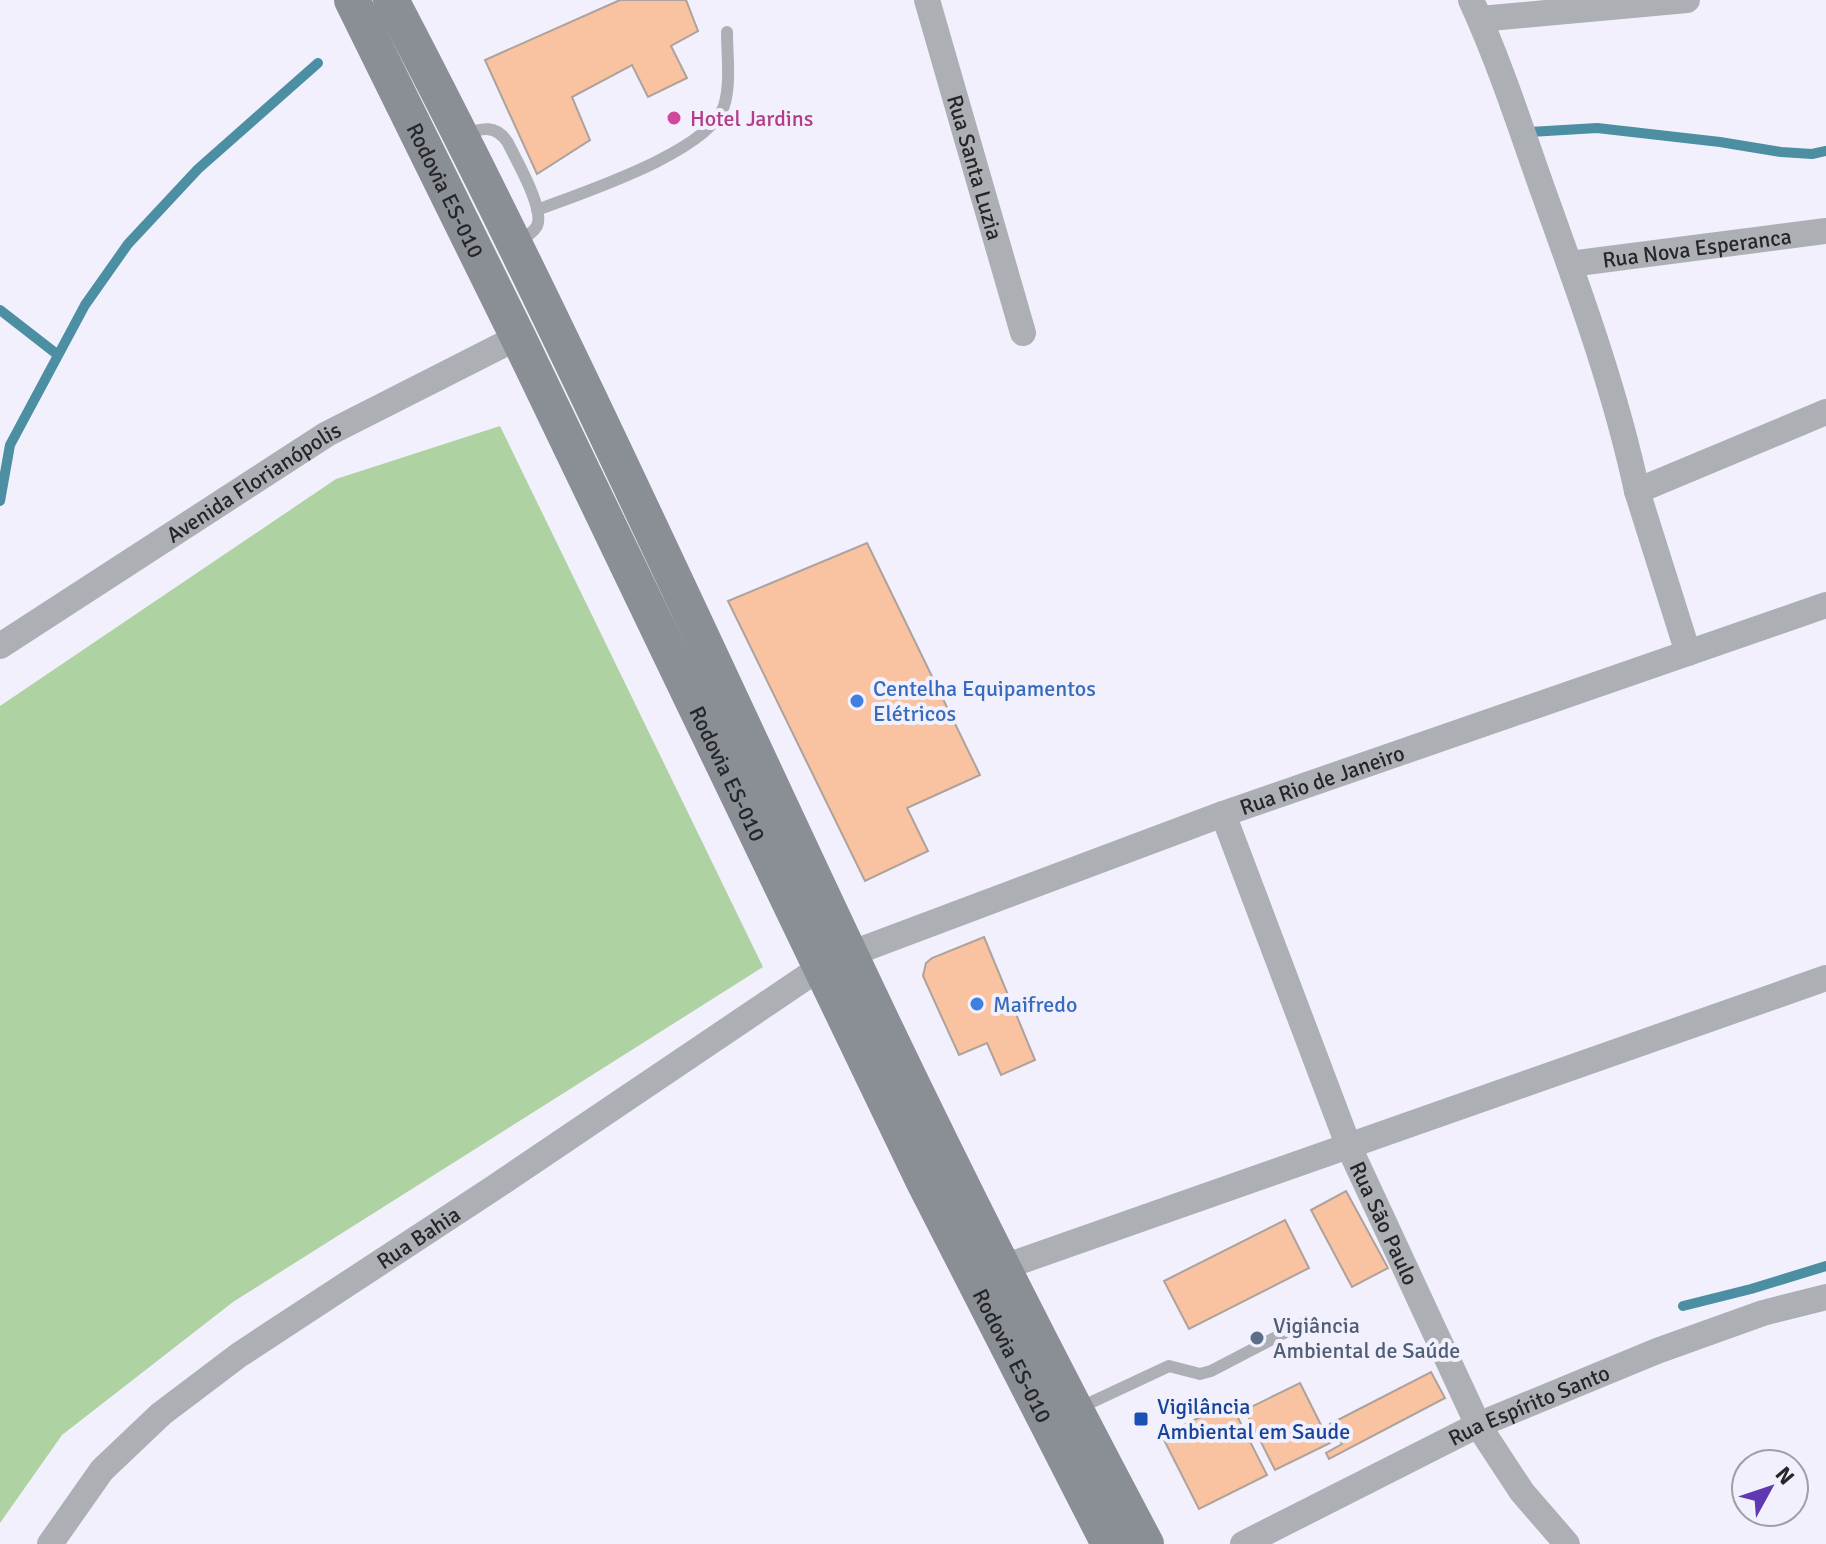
<svg xmlns="http://www.w3.org/2000/svg" width="1826" height="1544" viewBox="0 0 1826 1544" font-family="Signika,sans-serif">
<style>
.green{fill:#afd2a2}
.lines{fill:none;stroke-linecap:round;stroke-linejoin:round}
.stream{stroke:#4c8fa2;stroke-width:10}
.building{fill:#f9c2a0;stroke:#ada29c;stroke-width:2}
.service{stroke:#acafb3;stroke-width:12}
.minor{stroke:#acafb3;stroke-width:26}
.secondary{stroke:#8a8f95;stroke-width:36}
.hotel-dot{fill:#d1479c;stroke:#f2f0fc;stroke-width:3}
.shop-dot{fill:#3f7fe0;stroke:#f2f0fc;stroke-width:3}
.service-dot{fill:#5c6f8a;stroke:#f2f0fc;stroke-width:3}
.transit-dot{fill:#1a4fb4;stroke:#f2f0fc;stroke-width:3}
.labels{text-anchor:middle;dominant-baseline:central;stroke-width:8;stroke-linejoin:round;paint-order:stroke}
.hotel-label{font-size:22px;fill:#b23c85;stroke:#f2f0fc;text-anchor:start}
.street-label{font-size:22px;fill:#26252a;stroke:#f2f0fc}
.shop-label{font-size:22px;fill:#366cbe;stroke:#f2f0fc;text-anchor:start}
.service-label{font-size:22px;fill:#4e5e75;stroke:#f2f0fc;text-anchor:start}
.transit-label{font-size:22px;fill:#164399;stroke:#f2f0fc;text-anchor:start}
</style>
<rect width="100%" height="100%" fill="#f2f0fc"/>
<path class="green" d="M500 426 763 967 233 1302 62 1435 0 1523V706L336 479Z"/>
<g class="lines">
<path class="stream" d="M1530 132 1597 128 1720 142 1781 152 1812 154 1826 151
M0 310 58 355
M0 501 10 445 85 305 128 244 198 169 318 63
M1683 1306 1751 1289 1826 1266"/>
</g>
<path class="building" d="M620 0H686L698 31 671 46 687 78 648 97 632 65 572 97 590 140 537 174 485 60Z
M867 543 980 775 907 808 928 851 865 881 728 601Z
M984 937 1035 1060 1001 1075 987 1043 959 1055 923 976 926 963 932 958Z
M1346 1191 1388 1268 1352 1287 1311 1210Z
M1285 1220 1309 1268 1189 1329 1164 1281Z
M1431 1372 1445 1398 1329 1459 1326 1453 1342 1444 1330 1424Z
M1300 1383 1330 1443 1275 1470 1245 1410Z
M1230 1402 1267 1475 1199 1509 1162 1436Z"/>
<g class="lines">
<path class="service" d="M465 135C482 127 497 125 508 143 516 160 545 209 537 226 533 233 524 238 517 241
M537 210C581 193 709 152 724 106 731 84 727 55 727 32
M1077 1409 1169 1366 1200 1374 1211 1371 1307 1321"/>
<g class="minor">
<path id="s1" d="M927 0 1023 333"/>
<path d="M1471 0C1499 61 1520 126 1542 188 1578 288 1615 388 1637 491L1826 412"/>
<path d="M1480 19 1687 0"/>
<path id="s2" d="M1570 264 1826 231"/>
<path d="M1637 491 1688 653"/>
<path id="s3" d="M0 646 327 434 518 337"/>
<path id="s4" d="M1223 814 1349 1147 1478 1425 1522 1492 1567 1544"/>
<path d="M1004 1267 1826 978"/>
<path id="s5" d="M50 1544 102 1470 161 1414 239 1355 492 1189 821 967 850 954 1223 814 1826 605"/>
<path id="s6" d="M1243 1544 1478 1425 1657 1351 1763 1313 1826 1297"/>
</g>
<g class="secondary">
<path id="s7" d="M352 0 518 337 923 1180 1109 1544"/>
<path d="M391 0C554 311 698 632 848 950 942 1150 1042 1348 1146 1544"/>
</g>
</g>
<circle class="hotel-dot" cx="674" cy="118" r="8"/>
<g class="shop-dot">
<circle cx="857" cy="701" r="8"/>
<circle cx="977" cy="1004" r="8"/>
</g>
<circle class="service-dot" cx="1257" cy="1338" r="8"/>
<rect class="transit-dot" x="1133" y="1411" width="16" height="16" rx="4"/>
<g class="labels">
<g class="hotel-label">
<text x="690" y="118">Hotel Jardins</text>
</g>
<g class="street-label">
<text stroke="none"><textPath href="#s1" startOffset="174">Rua Santa Luzia</textPath></text>
<text stroke="none"><textPath href="#s7" startOffset="212">Rodovia ES-010</textPath></text>
<text stroke="none"><textPath href="#s2" startOffset="128">Rua Nova Esperanca</textPath></text>
<text stroke="none"><textPath href="#s3" startOffset="302">Avenida Florianópolis</textPath></text>
<text stroke="none"><textPath href="#s7" startOffset="860">Rodovia ES-010</textPath></text>
<text stroke="none"><textPath href="#s5" startOffset="1504">Rua Rio de Janeiro</textPath></text>
<text stroke="none"><textPath href="#s4" startOffset="440">Rua São Paulo</textPath></text>
<text stroke="none"><textPath href="#s5" startOffset="484">Rua Bahia</textPath></text>
<text stroke="none"><textPath href="#s7" startOffset="1508">Rodovia ES-010</textPath></text>
<text stroke="none"><textPath href="#s6" startOffset="318">Rua Espírito Santo</textPath></text>
</g>
<g class="shop-label">
<text x="873" y="688">Centelha Equipamentos<tspan x="873" dy="25">Elétricos</tspan></text>
<text x="993" y="1004">Maifredo</text>
</g>
<g class="service-label">
<text x="1273" y="1325">Vigiância<tspan x="1273" dy="25">Ambiental de Saúde</tspan></text>
</g>
<g class="transit-label">
<text x="1157" y="1406">Vigilância<tspan x="1157" dy="25">Ambiental em Saude</tspan></text>
</g>
</g>
<g transform="translate(1770 1488) rotate(50)"><circle r="38" fill="#f2f0fc" stroke="#a09fa8" stroke-width="2"/>
<path d="M0-6L14 30L0 20L-14 30Z" fill="#5f39b1"/>
<text y="-12" font-size="22" font-weight="bold" text-anchor="middle" fill="#26252a">N</text>
</g>
</svg>
